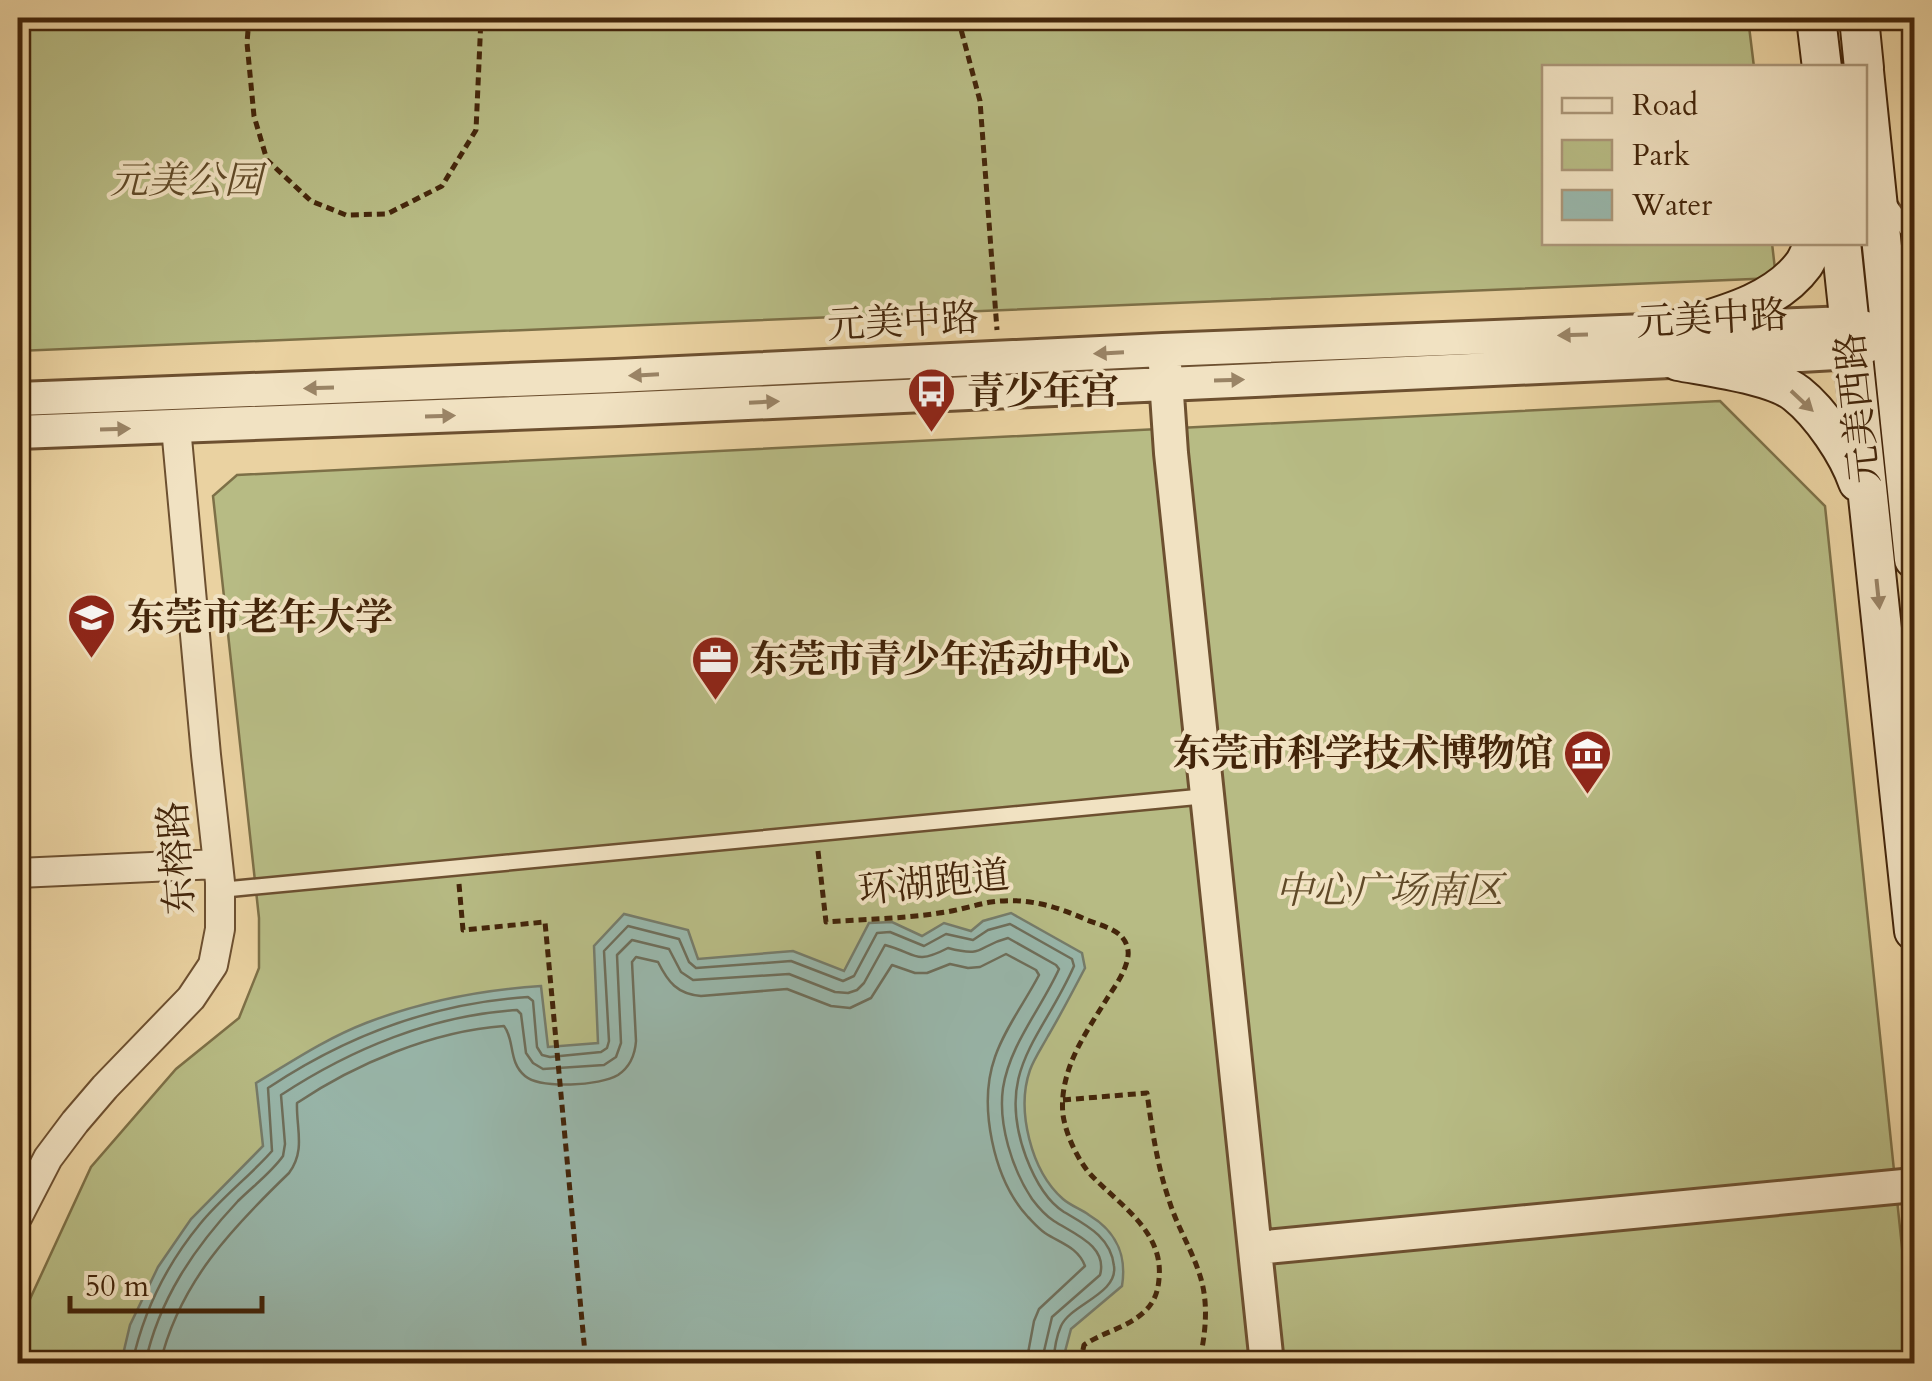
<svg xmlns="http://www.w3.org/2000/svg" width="1932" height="1381" viewBox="0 0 1932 1381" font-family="Cardo,'Noto Serif SC',serif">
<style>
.green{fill:#b7bb84;stroke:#7d7047;stroke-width:2.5}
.water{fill:#98b6aa;stroke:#767c6a;stroke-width:2.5}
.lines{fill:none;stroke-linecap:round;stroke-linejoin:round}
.shore{stroke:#6e6e5a;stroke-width:2.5}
.service-casing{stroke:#6d5030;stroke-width:19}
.minor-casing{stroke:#6d5030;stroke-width:32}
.tertiary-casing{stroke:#6d5030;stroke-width:38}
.secondary-casing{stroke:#43250a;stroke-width:42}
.path{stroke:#43250a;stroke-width:5;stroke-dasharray:8 5;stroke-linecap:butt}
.service{stroke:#f1e2c2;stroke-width:14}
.minor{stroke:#f1e2c2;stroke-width:28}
.tertiary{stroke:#f1e2c2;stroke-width:32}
.secondary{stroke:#f1e2c2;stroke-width:38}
.oneway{fill:#9a8466}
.labels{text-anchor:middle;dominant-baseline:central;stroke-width:8;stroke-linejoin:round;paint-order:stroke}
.park-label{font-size:38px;font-style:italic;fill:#604a28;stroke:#f1e2c2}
.street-label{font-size:38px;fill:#43250a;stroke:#f1e2c2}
.poi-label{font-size:38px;font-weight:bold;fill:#43250a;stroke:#f1e2c2;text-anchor:start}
</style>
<rect width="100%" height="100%" fill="#ead2a1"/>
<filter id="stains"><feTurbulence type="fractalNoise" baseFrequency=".002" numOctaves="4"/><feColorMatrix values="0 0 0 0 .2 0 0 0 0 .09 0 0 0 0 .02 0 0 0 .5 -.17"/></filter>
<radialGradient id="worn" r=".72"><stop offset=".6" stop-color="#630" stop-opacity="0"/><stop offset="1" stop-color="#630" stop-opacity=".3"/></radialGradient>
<path class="green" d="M18 18H1748L1754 67 1544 68V242L1772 243 1776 278 18 351Z
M1720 401 1825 506 1914 1363 18 1364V1352L30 1299 91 1167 176 1069 239 1018 259 968V918L213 496 237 475Z"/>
<path class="water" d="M1011 913 1082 953 1085 968C1073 991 1061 1014 1048 1036 1042 1047 1034 1059 1030 1070 1016 1110 1031 1171 1063 1199 1071 1206 1081 1209 1089 1215 1117 1232 1127 1255 1122 1286L1071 1329 1062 1363H121L130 1325 158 1267 191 1219 263 1146 256 1083C291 1062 327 1038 366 1023 423 1001 480 990 541 986L548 1047 598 1043 594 946 624 914 688 930 698 959 793 951 844 971 869 923 892 922 922 936 944 923 971 931 983 921Z"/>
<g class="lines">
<path class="shore" d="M132 1364C143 1313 167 1264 200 1224 222 1197 250 1176 272 1151L268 1088C346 1036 434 1003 528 997L533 1001 537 1047 542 1055 550 1057 601 1052 607 1048 609 1041 604 951 628 926 679 939 689 962 696 968 791 961 843 981 854 976 877 933 890 932 924 946 946 934 973 940 988 930 1010 924 1072 959 1074 966C1042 1039 994 1070 1026 1157 1034 1178 1045 1200 1064 1212 1086 1225 1111 1237 1114 1266 1118 1294 1071 1304 1061 1326 1056 1337 1054 1352 1053 1364
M145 1364C159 1299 194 1248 238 1201 253 1186 271 1173 283 1156L285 1144 281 1095C351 1049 433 1015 517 1010L521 1014 526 1053 533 1063 543 1069 604 1065 616 1057 621 1043 617 955 632 940 669 949 681 972 693 980 789 974 835 992 848 993 857 990 864 983 885 945C917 953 913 966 948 948 986 958 976 946 1008 938L1056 965 1059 969C1041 1009 1010 1044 1003 1088 998 1124 1012 1169 1032 1199 1038 1207 1046 1216 1054 1221 1074 1234 1108 1246 1100 1275L1052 1317 1041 1364
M160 1364C179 1283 232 1228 289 1173 306 1150 296 1128 297 1103 355 1064 433 1031 504 1026 515 1040 508 1062 525 1076 541 1089 600 1086 618 1075 630 1067 635 1055 636 1041L632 962 636 957 658 962C668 982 677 994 701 996L787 989 831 1006 850 1008 871 998 892 965 915 973H927L950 964 968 968 980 967 1006 954 1036 970 1039 975C1025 1002 1005 1028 995 1057 978 1105 993 1179 1028 1217 1033 1222 1038 1228 1045 1233 1060 1243 1078 1247 1085 1266L1039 1309 1034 1321 1026 1364"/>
<defs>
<path id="service" d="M1889 204 1914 240
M220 890 1207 796"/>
<path id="minor" d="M18 873 218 864
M18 1216 48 1158 75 1122 105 1087 191 998 213 965 220 929V882L206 755 176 427"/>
<path id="tertiary" d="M1165 365 1171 453 1267 1364
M18 399 615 376 1163 350 1849 323 1873 330
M18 432 618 409 1801 355 1853 352 1874 343
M1256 1248 1914 1185"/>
<path id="secondary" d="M1816 18 1822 68
M1859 18 1864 68
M1864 71 1914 559
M1841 242 1914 931
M1671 331C1716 317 1774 305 1804 264 1808 258 1811 249 1815 242
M1678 361C1709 367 1774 375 1797 394 1821 413 1848 453 1858 482"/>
</defs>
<use href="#service" class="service-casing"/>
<use href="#minor" class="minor-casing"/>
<use href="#tertiary" class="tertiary-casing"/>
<use href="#secondary" class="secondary-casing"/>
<path class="path" d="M249 18 247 43 254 116 267 160 311 201 346 215 387 214 442 186 476 130 481 18
M958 18 980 101 997 330
M818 851 826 922C864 919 902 919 939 913 957 911 974 905 991 902 1026 897 1056 906 1087 920 1097 924 1113 928 1121 936 1126 941 1129 949 1128 956 1126 971 1116 985 1108 997 1095 1018 1080 1040 1071 1063 1065 1079 1061 1097 1063 1115 1066 1135 1078 1161 1092 1176 1121 1206 1164 1232 1159 1279 1158 1292 1154 1303 1144 1312 1127 1328 1103 1332 1084 1345L1080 1364
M459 884 463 930 545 922 586 1364
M1063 1100 1147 1093C1152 1129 1157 1165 1169 1200 1177 1227 1193 1251 1201 1279 1209 1307 1205 1336 1199 1364"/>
<use href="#service" class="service"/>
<use href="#minor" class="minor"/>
<use href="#tertiary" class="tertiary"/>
<use href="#secondary" class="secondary"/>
</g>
<defs><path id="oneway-solid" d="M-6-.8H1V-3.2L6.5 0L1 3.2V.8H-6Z" transform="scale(2.5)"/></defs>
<g class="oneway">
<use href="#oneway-solid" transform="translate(1573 335) rotate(178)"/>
<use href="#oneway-solid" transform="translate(1109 353) rotate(177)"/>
<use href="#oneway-solid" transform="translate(644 375) rotate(177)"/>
<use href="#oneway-solid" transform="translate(1229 380) rotate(-2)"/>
<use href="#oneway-solid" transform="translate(319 388) rotate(178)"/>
<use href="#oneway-solid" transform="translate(1802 401) rotate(43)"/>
<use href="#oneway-solid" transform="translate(764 402) rotate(-3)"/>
<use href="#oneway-solid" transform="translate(440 416) rotate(-2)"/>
<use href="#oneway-solid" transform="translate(115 429) rotate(-2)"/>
<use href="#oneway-solid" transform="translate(1878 594) rotate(84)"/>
</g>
<defs>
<symbol id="bus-pin" viewBox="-11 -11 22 30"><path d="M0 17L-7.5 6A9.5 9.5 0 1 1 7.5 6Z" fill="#8f2418" stroke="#f1e2c2"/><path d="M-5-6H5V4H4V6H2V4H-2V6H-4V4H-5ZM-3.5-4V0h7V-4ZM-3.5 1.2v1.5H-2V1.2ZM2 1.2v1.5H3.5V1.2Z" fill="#fff"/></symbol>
<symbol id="school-pin" viewBox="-11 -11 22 30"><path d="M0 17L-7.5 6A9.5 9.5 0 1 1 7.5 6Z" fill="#8f2418" stroke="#f1e2c2"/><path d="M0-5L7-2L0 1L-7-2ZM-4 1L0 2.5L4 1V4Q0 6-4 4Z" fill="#fff"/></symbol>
<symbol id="office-pin" viewBox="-11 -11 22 30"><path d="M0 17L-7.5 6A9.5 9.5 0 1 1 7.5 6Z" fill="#8f2418" stroke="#f1e2c2"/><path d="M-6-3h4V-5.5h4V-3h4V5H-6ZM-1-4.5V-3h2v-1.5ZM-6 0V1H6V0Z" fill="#fff"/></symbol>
<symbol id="museum-pin" viewBox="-11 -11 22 30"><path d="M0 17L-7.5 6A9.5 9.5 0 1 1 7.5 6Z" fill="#8f2418" stroke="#f1e2c2"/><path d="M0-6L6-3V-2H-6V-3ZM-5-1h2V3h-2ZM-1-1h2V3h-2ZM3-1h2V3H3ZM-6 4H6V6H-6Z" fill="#fff"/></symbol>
</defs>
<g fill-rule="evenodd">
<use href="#bus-pin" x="904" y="364" width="55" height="75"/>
<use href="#school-pin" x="64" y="590" width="55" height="75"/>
<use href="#office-pin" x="688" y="632" width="55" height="75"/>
<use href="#museum-pin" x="1560" y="726" width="55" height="75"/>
</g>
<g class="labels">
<g class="park-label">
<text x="186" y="181">元美公园</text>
<text x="1389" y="891">中心广场南区</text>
</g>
<g class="street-label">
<text transform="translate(1712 319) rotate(-3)">元美中路</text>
<text transform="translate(903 322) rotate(-3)">元美中路</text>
<text transform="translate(1858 408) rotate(-96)">元美西路</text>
<text transform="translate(177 858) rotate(-94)">东榕路</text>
<text transform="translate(934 883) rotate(-6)">环湖跑道</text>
</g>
<g class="poi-label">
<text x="967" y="392">青少年宫</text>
<text x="127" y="618">东莞市老年大学</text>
<text x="750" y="660">东莞市青少年活动中心</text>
<text x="1553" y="754" text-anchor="end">东莞市科学技术博物馆</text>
</g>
</g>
<rect width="1932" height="1381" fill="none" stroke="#ead2a1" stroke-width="60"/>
<rect x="20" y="20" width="1892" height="1341" fill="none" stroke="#43250a" stroke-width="5"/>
<rect x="30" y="30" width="1872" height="1321" fill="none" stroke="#43250a" stroke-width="2.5"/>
<rect x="1542" y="65" width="325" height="180" fill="#f1e2c2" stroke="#ab9678" stroke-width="2.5"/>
<rect x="1562" y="98" width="50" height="15" fill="#f1e2c2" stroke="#ab9678" stroke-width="2.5"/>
<text x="1632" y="115" font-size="30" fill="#43250a">Road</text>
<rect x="1562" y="140" width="50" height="30" fill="#b7bb84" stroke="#ab9678" stroke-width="2.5"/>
<text x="1632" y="165" font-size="30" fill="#43250a">Park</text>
<rect x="1562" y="190" width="50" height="30" fill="#98b6aa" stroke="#ab9678" stroke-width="2.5"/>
<text x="1632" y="215" font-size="30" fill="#43250a">Water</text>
<path d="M70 1296v15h192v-15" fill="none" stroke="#43250a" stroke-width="5"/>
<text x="85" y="1296" font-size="30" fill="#43250a" stroke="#f1e2c2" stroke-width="8" paint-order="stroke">50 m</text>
<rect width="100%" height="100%" filter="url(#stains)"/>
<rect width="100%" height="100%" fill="url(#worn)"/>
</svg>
